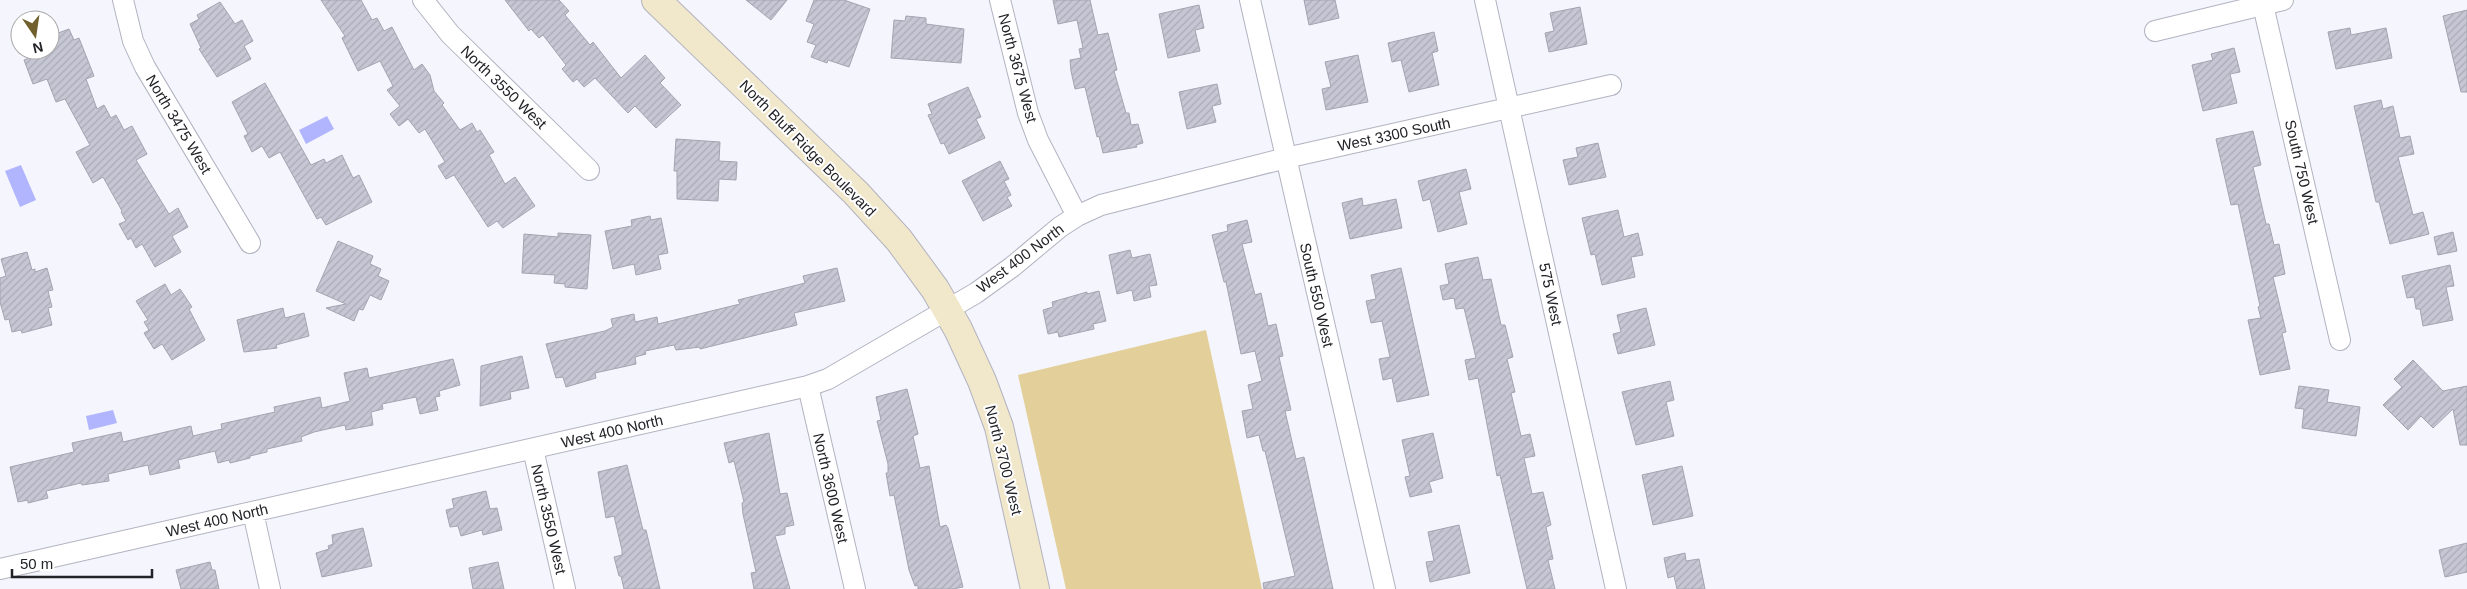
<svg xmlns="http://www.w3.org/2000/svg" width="2467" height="589" viewBox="0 0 2467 589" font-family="Arial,sans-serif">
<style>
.park{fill:#e3cf99}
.water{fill:#b1b5fe}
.building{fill:url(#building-hatch);stroke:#a2a4b0}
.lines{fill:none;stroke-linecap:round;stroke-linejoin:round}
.street-casing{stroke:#b2b3c0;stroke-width:22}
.secondary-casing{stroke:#b2b3c0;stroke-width:30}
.street{stroke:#fff;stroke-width:20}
.secondary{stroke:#f1e7ca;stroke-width:28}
.labels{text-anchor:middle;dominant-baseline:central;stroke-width:4;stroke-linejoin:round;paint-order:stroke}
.street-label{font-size:15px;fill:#222327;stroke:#fff}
</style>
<defs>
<pattern id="building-hatch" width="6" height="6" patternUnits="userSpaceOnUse" patternTransform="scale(1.25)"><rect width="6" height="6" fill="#c6c7d4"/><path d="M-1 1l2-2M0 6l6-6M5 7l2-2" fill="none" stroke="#aaabb6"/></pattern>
</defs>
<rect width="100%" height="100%" fill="#f5f5fe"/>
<path class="park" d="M1206 330 1262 589H1066L1018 375Z"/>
<path class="water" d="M327 116 334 129 306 144 299 130Z
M21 165 36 200 20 207 5 171Z
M113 410 117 423 89 430 86 416Z"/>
<path class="building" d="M321 0H361L372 20 377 18 384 31 392 27 414 70 422 64 430 75 434 91 444 103 442 105 460 130 472 123 477 132 480 130 494 152 489 155 505 184 515 177 535 206 503 228 497 221 488 227 454 175 446 179 438 166 445 162 425 129 419 133 408 119 399 126 390 114 400 106 387 90 393 86 380 61 358 71 342 38 345 36Z
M505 0H559L569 11 565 15 590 45 593 42 621 78 645 55 665 78 660 83 681 105 656 128 635 106 628 113 595 78 584 87 577 79 573 82 562 69 566 65 543 35 539 38 531 29 529 31Z
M746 0H787L771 20Z
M814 0H844L870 9 849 67 828 60 827 63 811 57 816 45 807 42 814 24 806 21Z
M1053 0H1090L1098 35 1108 33 1117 70 1114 71 1126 113H1129L1131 125 1138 124 1143 143 1136 145 1137 147 1103 153 1099 136 1097 137 1085 87 1075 89 1071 71 1070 60 1081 58 1079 49 1083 48 1077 20 1058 24Z
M1304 0H1335L1339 18 1309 25Z
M220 2 235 24 242 20 253 41 244 46 251 59 217 77 199 49 201 48 190 24 199 19 197 15Z
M1199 5 1204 28 1195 30 1200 51 1168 58 1159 14Z
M1580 7 1587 44 1549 52 1545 33 1554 31 1550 13Z
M2467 10V92H2461L2443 16Z
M906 16 926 18V24L964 29 961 63 891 58 894 20 905 21Z
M2350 28 2351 35 2386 28 2392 58 2336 69 2328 32Z
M69 29 74 40 79 38 94 76 86 79 97 109 104 105 111 118 116 115 124 130 132 126 147 154 136 160 169 214 178 208 188 227 172 236 181 252 155 267 142 244 136 248 131 238 128 240 119 224 126 221 121 212 122 211 103 177 93 183 76 152 90 145 65 99 56 102 47 79 33 84 24 60 37 55 35 50H50V36Z
M1434 32 1438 51 1432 53 1439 85 1409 92 1401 60 1392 62 1388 43Z
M2234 48 2240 72 2230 74 2237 103 2203 111 2192 65 2213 60 2211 54Z
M1358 55 1368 102 1326 110 1322 89 1331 87 1325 62Z
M265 83 311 165 324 159 326 163 342 155 353 178 359 175 372 202 326 225 321 217 317 219 280 152 269 158 262 146 252 152 244 136 248 134 232 102Z
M1217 84 1221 104 1212 106 1216 122 1187 129 1179 92Z
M968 87 981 117 976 119 985 138 949 154 944 143 941 144 928 115 932 114 928 104Z
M2381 100 2383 109 2393 106 2400 138 2410 136 2414 154 2398 157 2413 215 2423 212 2429 234 2390 244 2379 202H2376L2354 106Z
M2253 131 2261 165 2253 167 2266 224H2269L2274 245 2279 244 2285 274 2273 277 2286 332 2282 333 2290 369 2260 375 2248 320 2261 318 2258 307 2260 306 2238 204 2231 205 2216 139Z
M676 139 720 142 719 161 737 162 736 180 719 179 718 201 677 199V171H674Z
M1598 143 1606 177 1569 185 1563 160 1578 157 1576 148Z
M1000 161 1009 179 1004 181 1011 195 1007 197 1012 206 983 221 962 181Z
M1466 169 1471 189 1459 192 1467 224 1438 232 1430 199 1423 201 1418 181Z
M1362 198 1363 206 1396 199 1402 228 1350 239 1342 203Z
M1618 210 1624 237 1638 233 1643 255 1631 257 1635 277 1602 285 1595 254 1591 255 1582 218Z
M650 216 651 220 661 218 668 253 658 255 661 269 636 275 634 264 613 269 605 231 632 226 631 220Z
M1247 220 1252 242 1242 244 1255 295 1261 293 1268 326 1276 324 1283 356 1279 357 1291 410 1285 411 1296 459 1304 457 1333 589H1264L1263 583 1295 576 1265 451H1263L1259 435 1247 438 1242 411 1253 409 1248 385 1262 381 1255 351 1241 354 1226 282H1224L1212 235 1228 231 1227 225Z
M2453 232 2457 251 2438 255 2434 237Z
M558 233 591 235 587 289 565 287V284L554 283 555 275 522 273 524 234 558 237Z
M338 241 373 256 370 264 381 269 378 276 389 281 381 300 370 295 363 310 359 309 354 321 326 308 346 304 316 291Z
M1130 250 1132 258 1150 254 1157 285 1149 286 1151 297 1134 301 1132 290 1117 294 1109 255Z
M27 252 32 270 35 269V272L47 268 53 290 48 291 52 307 48 308 52 325 22 333 21 330 12 332 9 319 5 320 0 302V278L6 276 1 259Z
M1478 257 1483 280 1491 279 1501 325H1505L1513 357 1507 359 1515 392 1511 393 1521 436 1530 434 1535 456 1524 458 1532 494 1543 492 1551 525 1546 527 1553 559 1548 560 1555 589H1527L1500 475 1497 476 1478 378 1469 380 1465 360 1476 358 1464 308 1456 309 1454 298 1443 300 1440 286 1449 284 1445 264Z
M2450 265 2454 286 2446 287 2453 320 2423 326 2420 309H2416L2414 297 2407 298 2402 276Z
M837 268 845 301 794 313 797 325 700 349V347L676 350 674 345 645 351 646 354 635 357 636 364 595 373 596 378 566 387 563 377 556 378 546 344 605 331 613 327 611 319 634 314 635 322 657 317 658 324 740 304 738 300 805 283 803 276Z
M1401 268 1429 395 1397 402 1392 378 1383 380 1379 359 1390 357 1382 321 1371 323 1366 301 1376 299 1371 275Z
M165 284 171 295 180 289 192 307 189 309 205 340 172 360 162 344 154 349 144 333 149 330 144 322 148 320 136 301Z
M1099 291 1106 321 1093 324 1094 329 1059 337 1058 332 1048 334 1043 310 1053 307 1052 302 1087 292V294Z
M283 308 285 318 304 313 309 336 276 345 277 348 244 352 237 320Z
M1646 308 1655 345 1618 354 1613 334 1621 332 1617 315Z
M522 356 529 388 510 392 511 399 480 406 481 366Z
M453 359 460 385 439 391 440 396 435 397 438 410 420 414 416 397 382 404 383 409 371 412 373 425 346 430 345 425 314 432 301 437 302 441 267 449V452L250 456V458L230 463 229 460 218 463 215 451 178 460 180 468 150 475 148 465 108 474 109 481 82 485 81 483 46 491 48 498 28 503V500L18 502 10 467 74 452 72 443 121 432 123 442 191 426 193 436 222 429 221 424 275 412 274 407 320 397 322 408 350 401 344 373 367 368 369 378Z
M2413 360 2443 391 2467 386V445H2460L2453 409 2433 428 2421 416 2408 430 2383 405 2402 387 2394 379Z
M1670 381 1674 400 1666 402 1674 436 1636 445 1622 392Z
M2299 386 2329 390 2327 402 2360 407 2356 436 2302 428 2304 409 2295 408Z
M907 389 918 434 913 436 920 468 929 466 940 527 946 525 948 528 963 587 953 589H918V585L915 586 909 570 894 495 890 496 886 473H888V464L877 421 881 420 876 397Z
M769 433 780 494 787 493 794 525 785 527V534L775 536 790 589H754L751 573 756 572 743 514 742 503 744 502 734 461 729 463 724 443Z
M1433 433 1443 478 1429 482 1432 492 1410 497 1405 477 1410 476 1402 440Z
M627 465 643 530H646L660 589H624L621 576H619L614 557 622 555V550L614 516 606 518 598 472Z
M1682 466 1693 516 1653 525 1642 475Z
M486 491 490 509 497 508 502 530 483 535 482 530 461 536 458 526 450 527 446 510 454 508 452 499Z
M1459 525 1470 573 1430 582 1426 562 1434 561 1428 532Z
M363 528 372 566 322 577 316 553 329 549 328 546 333 544 332 535Z
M2467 543V572L2445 577 2439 550Z
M1685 553 1686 561 1699 559 1705 589H1677L1674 576 1668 578 1664 558Z
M210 562 212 570H215L219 589H181L176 570Z
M498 562 504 589H473L469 568Z"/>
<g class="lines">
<defs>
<path id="street" d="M123 0 133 41 145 67 250 243
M423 0 450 34 589 170
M1000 0 1028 113 1038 140 1077 216
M1250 0 1385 589
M1485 0 1616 589
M2263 5 2340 340
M2155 31 2283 0
M808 386 855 589
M533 449 565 589
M253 512 270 589
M0 569 808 386 828 379 976 293 1012 267 1060 227 1077 216 1101 205 1286 158 1611 85"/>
<path id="secondary" d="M656 0 856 193 899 240 935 289 958 329 982 381 999 427 1035 589"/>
</defs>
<use href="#street" class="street-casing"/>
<use href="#secondary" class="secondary-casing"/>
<use href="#street" class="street"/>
<use href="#secondary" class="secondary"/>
</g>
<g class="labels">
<g class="street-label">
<text transform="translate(1018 68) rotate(75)">North 3675 West</text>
<text transform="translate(504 87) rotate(44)">North 3550 West</text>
<text transform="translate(179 124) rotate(59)">North 3475 West</text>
<text transform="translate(1394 134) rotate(-12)">West 3300 South</text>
<text transform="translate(808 148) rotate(45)">North Bluff Ridge Boulevard</text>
<text transform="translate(2302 172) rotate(77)">South 750 West</text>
<text transform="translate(1020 258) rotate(-37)">West 400 North</text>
<text transform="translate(1551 294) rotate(78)">575 West</text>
<text transform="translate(1317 295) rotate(77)">South 550 West</text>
<text transform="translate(612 431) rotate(-13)">West 400 North</text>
<text transform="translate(1004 460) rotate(76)">North 3700 West</text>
<text transform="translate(831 488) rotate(77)">North 3600 West</text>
<text transform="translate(549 519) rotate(77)">North 3550 West</text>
<text transform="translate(217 520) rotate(-13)">West 400 North</text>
</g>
</g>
<g transform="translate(35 35) rotate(167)"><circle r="24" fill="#ffffff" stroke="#a7a7a9"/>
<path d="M0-4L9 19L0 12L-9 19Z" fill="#71602d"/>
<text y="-8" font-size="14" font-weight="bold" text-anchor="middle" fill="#222327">N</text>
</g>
<path d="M12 569v8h140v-8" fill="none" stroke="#222327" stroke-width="2.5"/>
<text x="20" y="569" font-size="15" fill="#222327" stroke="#ffffff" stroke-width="4" paint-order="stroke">50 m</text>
</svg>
